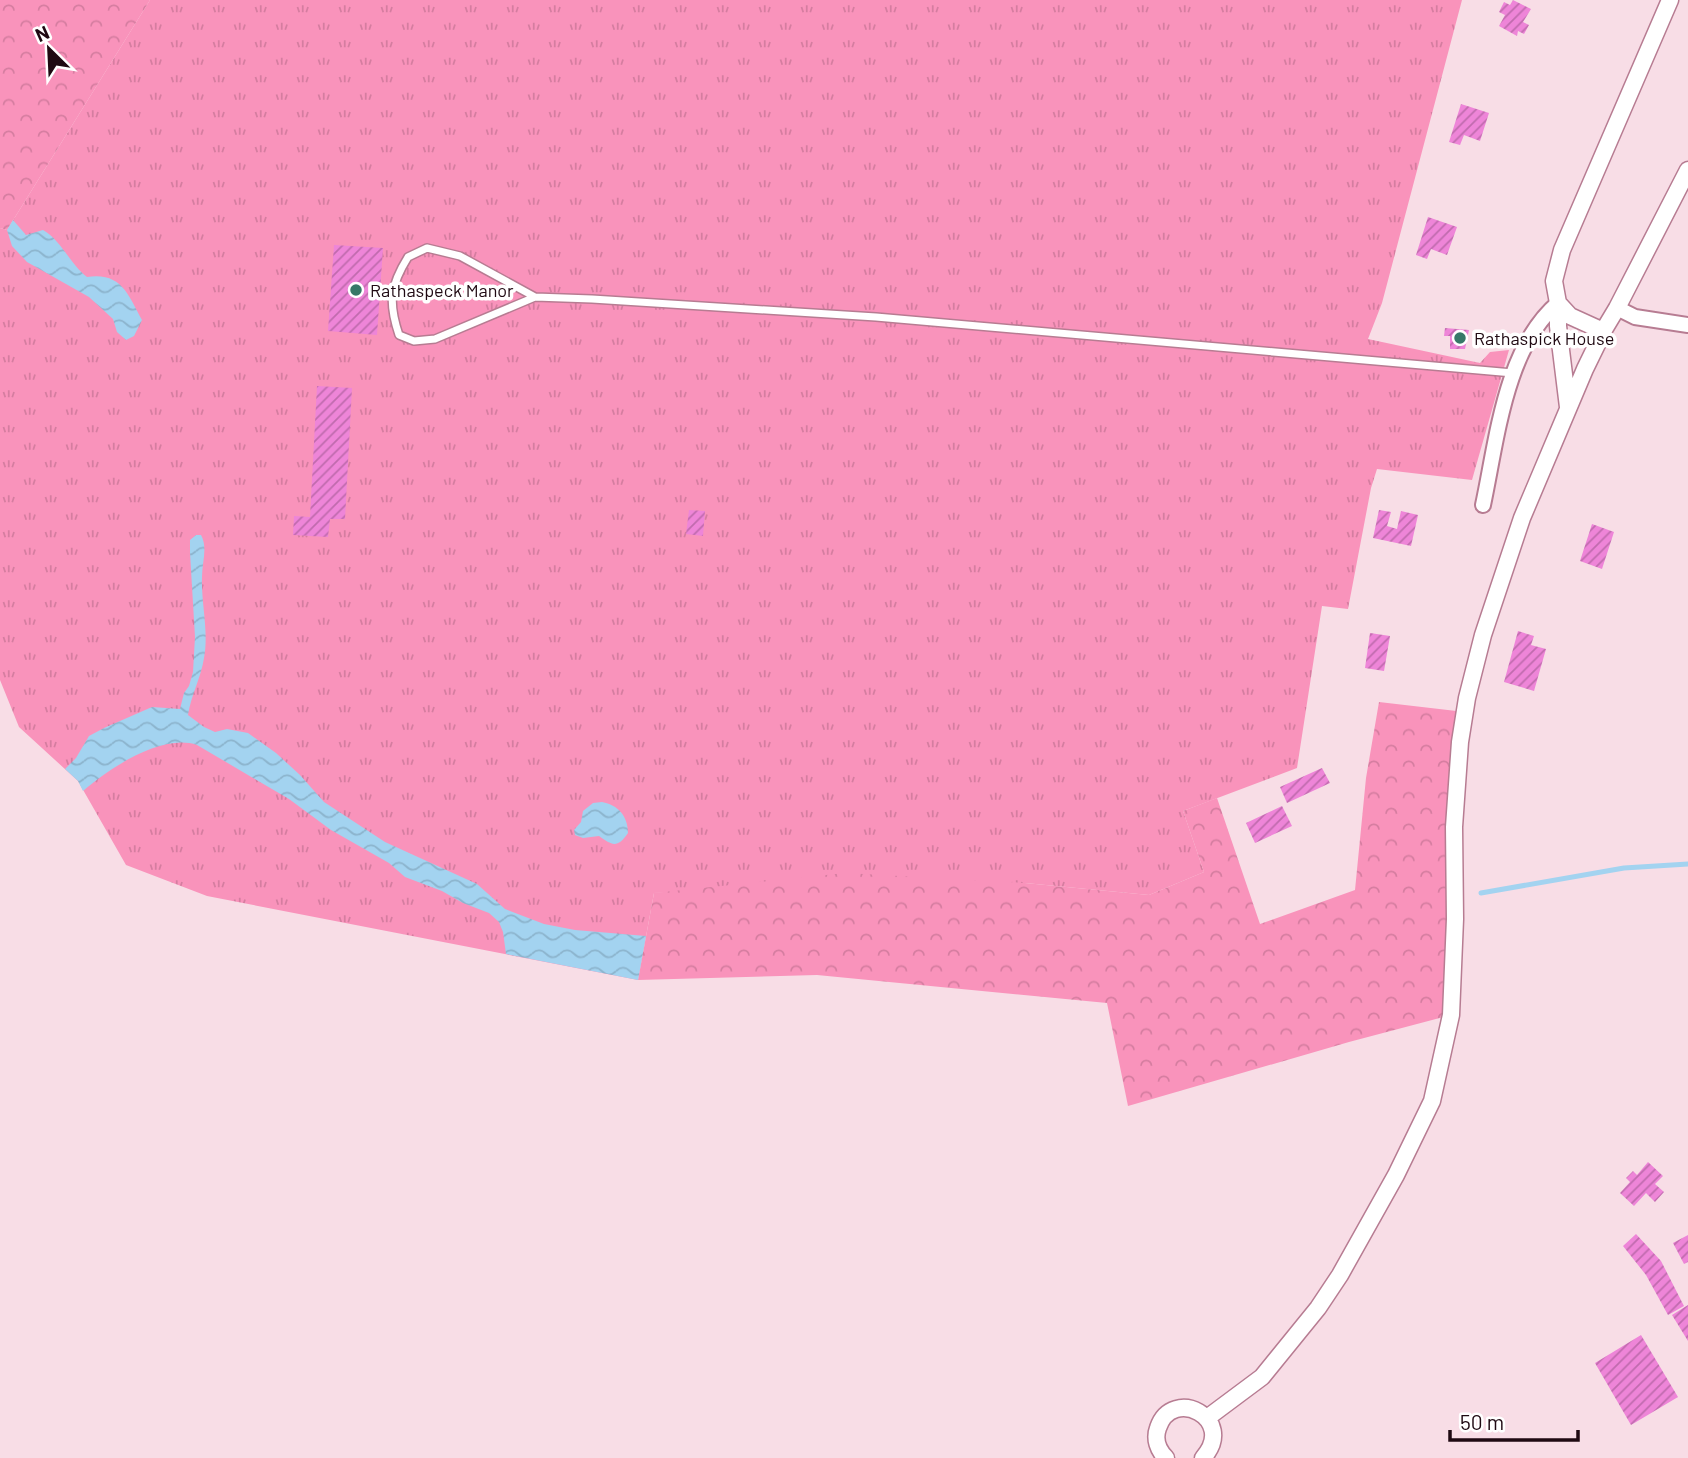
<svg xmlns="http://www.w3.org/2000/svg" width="1688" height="1458" viewBox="0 0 1688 1458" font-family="Barlow,sans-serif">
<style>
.grass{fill:url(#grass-tufts)}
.forest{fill:url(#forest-crowns)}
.water{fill:url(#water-waves)}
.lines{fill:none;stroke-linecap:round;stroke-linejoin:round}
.stream{stroke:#a3d3f0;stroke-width:5}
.building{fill:url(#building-hatch)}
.service-casing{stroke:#b77c92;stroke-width:10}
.minor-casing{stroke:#b77c92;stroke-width:18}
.tertiary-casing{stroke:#b77c92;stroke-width:19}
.service{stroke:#fff;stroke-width:7}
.minor{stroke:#fff;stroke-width:14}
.tertiary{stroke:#fff;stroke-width:16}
.poi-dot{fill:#377868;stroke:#fff;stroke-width:2.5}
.labels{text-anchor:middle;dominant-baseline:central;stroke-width:7;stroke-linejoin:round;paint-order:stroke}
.poi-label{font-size:18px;fill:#1f0912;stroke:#fff;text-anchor:start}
</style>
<defs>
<pattern id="grass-tufts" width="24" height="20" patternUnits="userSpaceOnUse" patternTransform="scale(1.75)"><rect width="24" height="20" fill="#f993bb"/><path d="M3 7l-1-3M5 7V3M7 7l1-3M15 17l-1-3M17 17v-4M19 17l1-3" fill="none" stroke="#d57da0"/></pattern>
<pattern id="forest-crowns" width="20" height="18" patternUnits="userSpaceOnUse" patternTransform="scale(1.75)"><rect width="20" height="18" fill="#f993bb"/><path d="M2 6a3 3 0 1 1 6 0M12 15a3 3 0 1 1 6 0" fill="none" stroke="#d57da0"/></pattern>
<pattern id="water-waves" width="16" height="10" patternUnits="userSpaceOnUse" patternTransform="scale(1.75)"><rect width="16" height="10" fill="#a3d3f0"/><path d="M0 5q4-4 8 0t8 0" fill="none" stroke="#8cb4cd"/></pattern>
<pattern id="building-hatch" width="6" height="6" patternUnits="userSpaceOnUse" patternTransform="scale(1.75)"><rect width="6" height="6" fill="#ee85d8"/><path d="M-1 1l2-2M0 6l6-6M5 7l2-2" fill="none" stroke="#c06bae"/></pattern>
</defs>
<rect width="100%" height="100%" fill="#f8dde6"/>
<path class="grass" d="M150 0H1462L1382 303 1368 339 1480 363 1490 352 1509 350 1472 480 1377 469 1371 488 1348 609 1322 606 1297 768 1183 811 1204 872 1149 895 1025 883 654 893 638 980 207 896 126 865 78 781 19 727 0 680V228L7 230Z"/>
<path class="forest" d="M0 0H150L7 230 0 228Z
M1379 702 1465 712 1451 1015 1349 1042 1128 1106 1107 1003 817 975 638 980 654 893 845 873 1025 883 1149 895 1204 872 1183 811 1217 798 1260 924 1355 890 1366 778Z"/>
<path class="water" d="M13 220 26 235 43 230C62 241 69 263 87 277 122 272 128 295 142 320L134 336 126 340 117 332 113 319 89 297 27 262 12 246 7 230Z
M196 535H201C208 548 202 562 202 577 201 603 209 632 204 658 201 678 191 695 188 715L204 727 215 732 227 729 248 733 276 753 300 775 324 802 385 842 477 884 505 909 544 924 575 930 646 936 638 980 506 954 503 932 499 922 489 913 463 903 442 891 405 877 389 863 331 830 289 799 197 745C162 733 110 768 83 791L78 781 65 769 76 758 89 736 104 728 152 707 180 709 184 693 189 686 193 672 195 637 190 553V540Z
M602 802C618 805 628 816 628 833 617 849 612 845 599 836L583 838 575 835 574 830 581 822 583 811 593 803Z"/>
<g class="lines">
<path class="stream" d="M1481 893 1624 868 1688 864"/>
</g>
<path class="building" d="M1513 0 1531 9 1523 22 1529 25 1524 34 1518 31 1517 36 1499 26 1505 15 1499 12 1504 2 1510 5Z
M1461 104 1489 113 1480 141 1464 135 1460 145 1449 142Z
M1428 217 1457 227 1447 255 1431 249 1427 259 1416 255Z
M334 245 383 248 377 335 328 331Z
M1445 328 1469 330 1465 349H1450V336H1444Z
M317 386 352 388 345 519H330L328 537 293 535 294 516 310 517Z
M689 510 705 511 703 536 686 534Z
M1379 510 1391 512 1387 526 1397 529 1401 511 1418 515 1411 546 1373 538Z
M1592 524 1614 532 1602 569 1580 561Z
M1518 631 1534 636 1531 645 1546 649 1534 691 1504 682Z
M1370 633 1390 636 1384 671 1365 668Z
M1322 768 1330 783 1287 803 1280 787Z
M1282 806 1292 826 1255 843 1246 823Z
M1648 1162 1663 1176 1655 1184 1664 1192 1655 1202 1646 1193 1634 1206 1620 1193 1630 1182 1626 1178 1633 1171 1637 1175Z
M1636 1234 1661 1261 1684 1306 1668 1315 1646 1275 1623 1246Z
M1688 1235V1262L1684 1264 1673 1243Z
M1688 1305V1341L1672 1315Z
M1641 1335 1678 1397 1631 1425 1595 1363Z"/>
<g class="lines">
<defs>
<path id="service" d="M535 297 460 256 427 248 408 257C390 286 388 302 399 335L414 341 435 339 535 297 592 299 876 317 1513 373"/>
<path id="minor" d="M1617 308 1635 317 1688 325
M1483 505C1497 440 1505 348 1558 303"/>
<path id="tertiary" d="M1558 303 1570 316 1603 331
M1568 407 1558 326V303L1554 281 1562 250 1670 0
M1207 1418 1262 1377 1318 1308 1340 1275 1396 1175 1432 1101 1451 1015 1455 919 1454 827 1460 742 1467 698 1483 635 1522 518 1585 369 1605 328 1617 308 1688 170
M1166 1458C1158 1450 1154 1439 1158 1428 1172 1385 1238 1419 1203 1458"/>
</defs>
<use href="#service" class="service-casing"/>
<use href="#minor" class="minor-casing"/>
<use href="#tertiary" class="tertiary-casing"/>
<use href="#service" class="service"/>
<use href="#minor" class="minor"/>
<use href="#tertiary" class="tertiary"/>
</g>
<g class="poi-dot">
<circle cx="356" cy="290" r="7"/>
<circle cx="1460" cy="338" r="7"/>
</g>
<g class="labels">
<g class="poi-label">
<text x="370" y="290">Rathaspeck Manor</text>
<text x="1474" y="338">Rathaspick House</text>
</g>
</g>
<g transform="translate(49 49) rotate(336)" stroke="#ffffff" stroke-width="5" paint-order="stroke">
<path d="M0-5L12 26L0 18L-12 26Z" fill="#1f0912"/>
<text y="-10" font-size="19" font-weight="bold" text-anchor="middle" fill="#1f0912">N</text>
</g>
<path d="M1450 1430v10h128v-10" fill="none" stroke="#1f0912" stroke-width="3.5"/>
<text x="1460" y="1430" font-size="21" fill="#1f0912" stroke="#ffffff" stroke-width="5" paint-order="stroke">50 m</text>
</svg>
